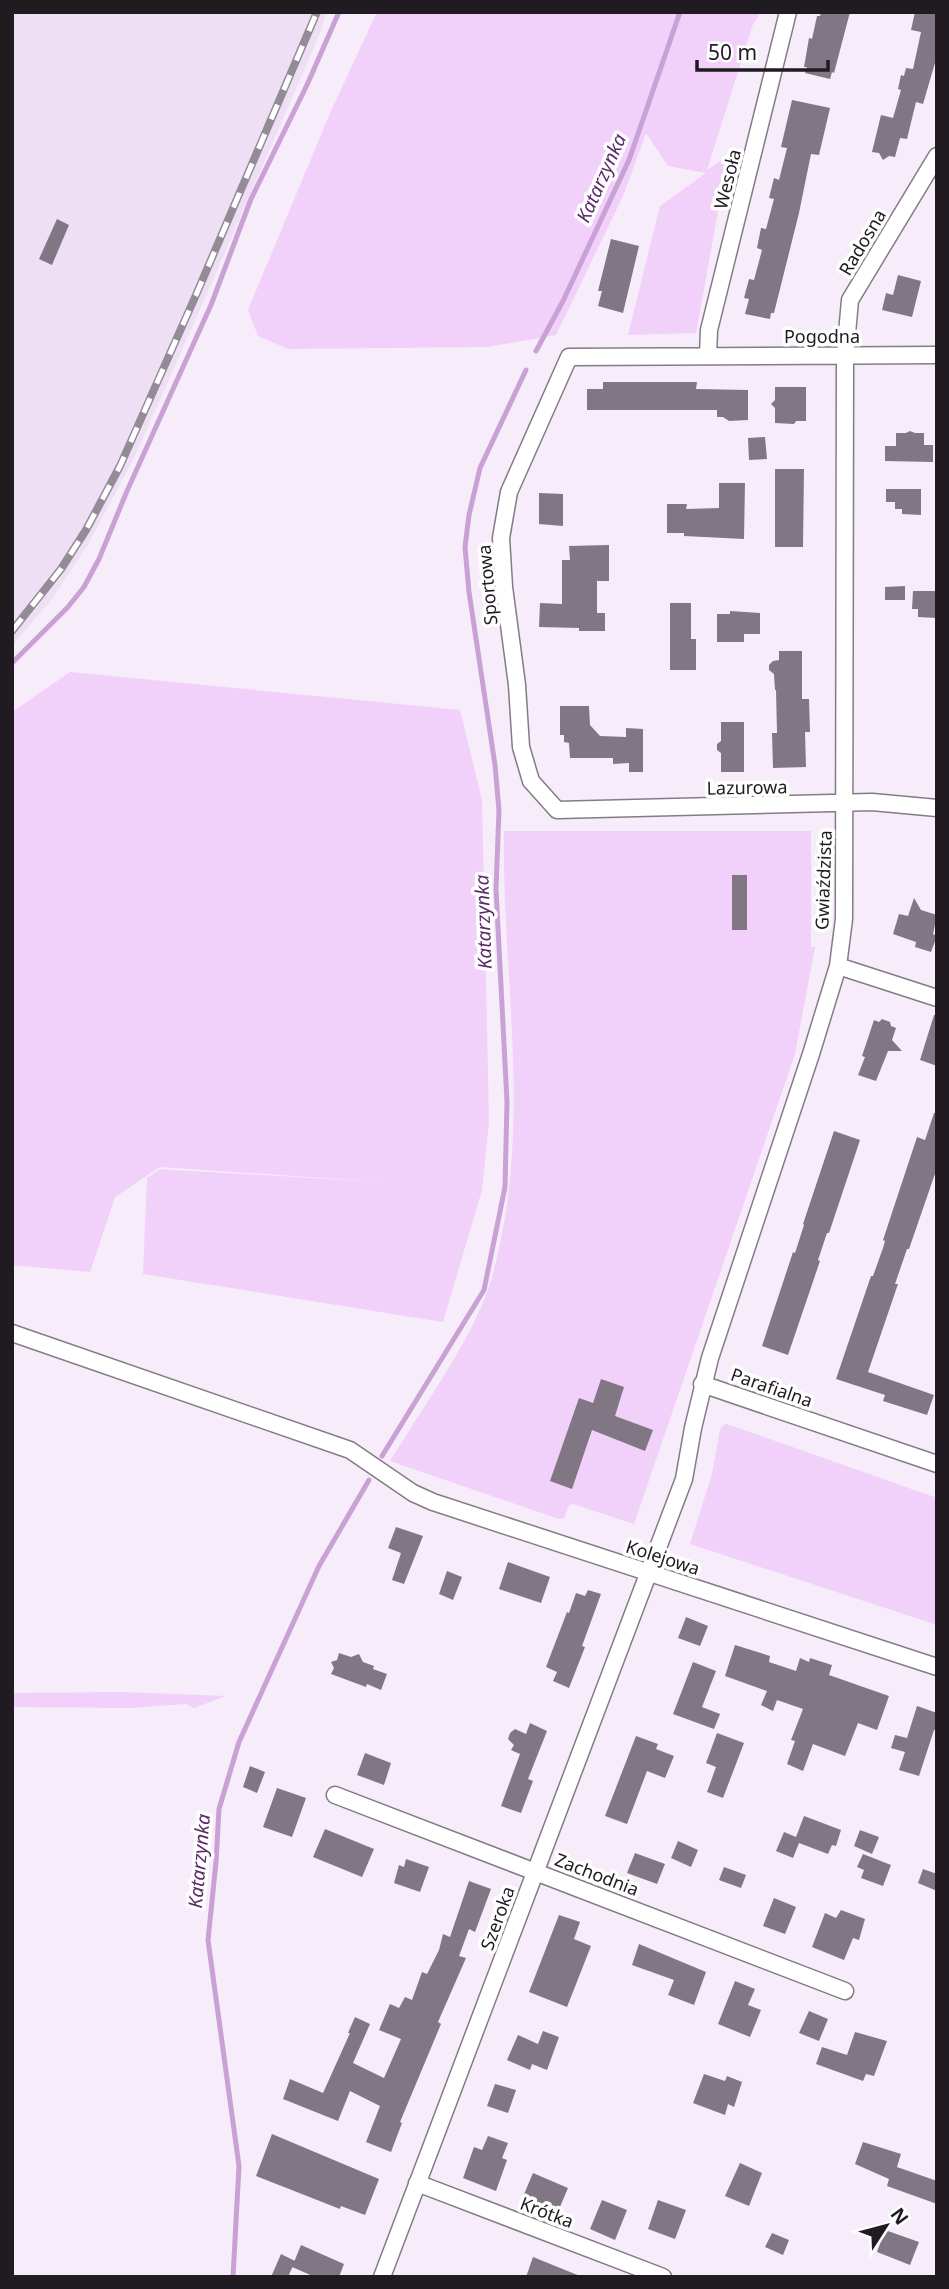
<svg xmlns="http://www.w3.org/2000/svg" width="949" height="2289" viewBox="0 0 949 2289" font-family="'Noto Sans',sans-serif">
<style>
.built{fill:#efdff4}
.green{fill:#f1d0fa}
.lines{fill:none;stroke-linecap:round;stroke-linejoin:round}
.stream{stroke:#c9a1d5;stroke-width:5}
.building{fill:#817784}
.minor-casing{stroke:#857b87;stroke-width:19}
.minor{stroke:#fff;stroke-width:16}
.rail-casing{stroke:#938b95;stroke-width:8}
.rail{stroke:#fefefe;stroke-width:5;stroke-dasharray:16;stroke-linecap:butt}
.labels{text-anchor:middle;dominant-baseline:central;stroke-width:7;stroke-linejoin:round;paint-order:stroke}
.street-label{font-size:18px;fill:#1f1b20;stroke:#fefefe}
.water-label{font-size:19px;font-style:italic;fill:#5b2a68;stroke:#fefefe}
</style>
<rect width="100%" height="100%" fill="#f7ecfa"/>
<path class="built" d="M12 12H327L319 36 206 296 135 456 89 543 52 599 12 646Z"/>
<path class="green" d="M377 12H761L753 24 707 170 728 156 696 333 628 335 660 206 706 173 668 166 646 133 623 196 556 335 488 347 288 349 258 336 248 310 331 111Z
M70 672 460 710 482 800 489 1121 482 1190 443 1322 143 1274 147 1178 160 1169 397 1183 160 1167 115 1197 90 1272 12 1265V712Z
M504 831H811V947H815L795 1054 634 1524 573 1504 569 1505 564 1518 559 1519 390 1461C422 1409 464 1351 486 1295 495 1271 500 1244 505 1218 526 1089 502 960 504 831Z
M727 1424 937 1498V1625L690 1544 712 1474 720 1430 723 1425Z
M122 1692 226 1696 194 1708 186 1704 130 1708 12 1707V1693Z"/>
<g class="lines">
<path class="stream" d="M536 351 563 301 629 160 680 12
M12 663 68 607 84 587 99 559 127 491 211 305 251 199 307 85 339 12
M382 1456 484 1290 505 1187 507 1102 496 889 499 810 495 765 469 592 465 547 469 515 480 468 526 370
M233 2277 239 2166 208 1940 216 1862 219 1809 239 1742 319 1566 369 1480"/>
</g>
<path class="building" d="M821 12H850L834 73 832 72 830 79 805 73 807 67H804L809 38 812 39 817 16H820Z
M915 12H937V56L923 104 916 102 907 139 900 138 895 157 889 156 883 160 879 153 872 152 881 115 893 118 901 90 898 89 901 75 904 76 906 68 913 69 921 32 911 30Z
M792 100 830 108 819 155 811 154 799 213 774 313H771L770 319 745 314 749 299 744 298 749 279 754 280 762 250 757 248 761 228 766 229 774 199 769 198 774 178 779 180 787 148 781 147Z
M57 219 69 225 52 265 39 259Z
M611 239 639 246 623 313 598 306 602 291H598Z
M898 275 921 281 912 317 882 310 886 293 893 295Z
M603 382H697L696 389 748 390V420L729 421 723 417H717V410H587V389H603Z
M775 387H806V421H796L794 424 775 423V408L771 404 775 400Z
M910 431 915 433H924V445H933V462L885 461V446H896V433H906Z
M765 437 767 459 749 460 748 438Z
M775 469H804L803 547H775Z
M719 483H745L744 539 684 536V533H667V504H687L686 509 719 508Z
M886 489H921V515L902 514V509H895V502H886Z
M539 493 563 494V526L539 524Z
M609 545V581H597V613H605V631H579V628L539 627 540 603 562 604V560H570L569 546Z
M905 586V600H885V587Z
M913 591H936V618L918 617V609H912Z
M670 603H691V639H696V670H670Z
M730 611 760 613V634H744V642H717V614H730Z
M779 651H802V699H809L810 732H805L806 767 773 768 772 733H777L776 690H775L774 674 769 670V665L773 661 779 660Z
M560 706H589L590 725 600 736 626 737V728L643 729V772H629V763L613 764V758H570L569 743 564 742V735H560Z
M721 722H744V772H721V753L717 750V744L721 741Z
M732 875H747V930H732Z
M914 898 921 910 937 915 933 934 937 936 931 952 915 947 916 942 893 934 899 914 908 916Z
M934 1015H937V1066L920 1060Z
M882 1019 890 1022 891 1026 896 1028 892 1040 902 1051H888L876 1081 858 1075 865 1057 862 1056 874 1020 879 1022Z
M934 1113H937V1168L909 1249H907L895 1284H898L868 1372 934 1395 927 1415 883 1401 885 1395 836 1379 871 1276H873L883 1248 885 1241 883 1240 917 1137 925 1140Z
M834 1131 860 1140 829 1233H827L818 1260 820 1261 788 1355 762 1346 793 1252 795 1253 804 1225 803 1224Z
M601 1379 624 1387 615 1416 653 1430 645 1451 592 1430 572 1489 550 1481 579 1398 593 1403Z
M396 1527 423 1536 404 1584 392 1580 401 1553 388 1548Z
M508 1562 550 1577 541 1603 499 1589Z
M447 1571 462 1577 453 1600 439 1594Z
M588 1590 601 1594 582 1646 585 1647 569 1688 553 1681 557 1672 546 1667 567 1612 569 1613 576 1593 585 1596Z
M686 1617 708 1626 700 1646 678 1638Z
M735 1645 770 1656 769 1662 796 1671 800 1658 809 1662 810 1658 832 1665 829 1675 889 1696 877 1730 858 1723 845 1756 813 1744 803 1771 787 1764 795 1741 791 1740 803 1709 777 1700 773 1711 761 1705 767 1691 725 1676Z
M339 1653 351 1657 359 1654 363 1662 374 1666 373 1669 387 1674 381 1690 367 1684 366 1687 331 1674 334 1668 331 1662 337 1660Z
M693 1662 716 1671 702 1707 720 1714 714 1729 673 1714Z
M917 1706 937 1713V1731L934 1730 919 1776 899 1770 905 1752 891 1748 895 1735 907 1738Z
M530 1723 547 1731 528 1779 533 1781 521 1813 501 1806 520 1754 511 1750 514 1745 508 1739 510 1733 515 1729 526 1734Z
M717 1733 744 1743 723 1798 707 1792 716 1767 706 1763Z
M636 1736 658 1744 656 1749 674 1756 665 1778 647 1771 627 1824 605 1816Z
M365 1753 391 1763 384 1785 357 1775Z
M250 1766 265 1772 257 1793 243 1787Z
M277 1788 306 1798 292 1837 263 1827Z
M804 1816 841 1830 836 1846 832 1845 828 1854 799 1843 793 1858 776 1851 784 1832 796 1837Z
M325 1829 374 1849 362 1877 313 1857Z
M860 1830 879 1837 872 1854 854 1846Z
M678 1841 698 1850 691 1867 671 1858Z
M635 1853 665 1864 657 1884 627 1873Z
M863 1854 891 1865 883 1886 861 1878 864 1870 857 1867Z
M406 1859 429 1867 420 1892 394 1883 399 1865 404 1867Z
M724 1867 746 1875 741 1888 719 1880Z
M923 1869 937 1874V1891L918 1883Z
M469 1881 491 1889 475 1932 469 1929 459 1956 466 1958 438 2022 441 2024 400 2122 402 2123 391 2152 366 2142 380 2106 350 2091 338 2121 283 2099 290 2079 323 2093 350 2033H348L355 2017 370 2024 353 2063 384 2078 401 2039 379 2030 390 2004 399 2008 405 1997 412 2000 422 1972 427 1974 439 1950 443 1934 450 1937Z
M774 1898 796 1907 785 1934 763 1926Z
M841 1910 865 1919 859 1940 853 1938 844 1960 812 1947 825 1913 836 1918Z
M559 1915 580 1922 574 1939 591 1946 567 2007 529 1992Z
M639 1944 706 1972 694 2005 668 1995 674 1980 632 1965Z
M735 1981 755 1989 748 2005 761 2010 750 2037 718 2024Z
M809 2011 828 2019 819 2041 799 2033Z
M543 2031 559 2037 547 2070 532 2064 530 2070 507 2060 518 2035 538 2044Z
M855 2032 887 2041 874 2076 866 2074 863 2081 816 2064 822 2047 847 2055Z
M704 2074 725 2081 727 2076 742 2082 734 2107 728 2104 725 2115 693 2103Z
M495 2084 516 2090 508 2113 487 2106Z
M272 2134 379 2179 365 2215 341 2206 340 2209 256 2176Z
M488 2136 508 2143 502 2158 507 2160 496 2191 463 2178 474 2147 482 2150Z
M863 2142 901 2154 897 2167 937 2181V2204L887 2186 889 2179 855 2164Z
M740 2163 762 2173 749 2206 725 2196Z
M533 2173 568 2188 557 2214 522 2199Z
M602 2200 627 2210 615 2240 590 2229Z
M658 2200 686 2210 675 2239 648 2229Z
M885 2230 919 2242 910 2265 877 2252Z
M772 2233 789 2240 783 2255 765 2247Z
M301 2245 344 2264 339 2277H315L292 2267Z
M281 2254 295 2261 288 2277H271Z
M533 2257 580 2276V2277H526Z"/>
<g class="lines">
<defs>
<path id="minor" d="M708 355 709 330 788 12
M937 355 569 357 509 492 501 538 504 587 517 685 521 747 531 781 557 810 872 802 937 808
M838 966 937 998
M12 1333 350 1450 413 1493 433 1502 937 1667
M702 1384 937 1464
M335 1795 845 1991
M417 2183 663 2277
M382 2277 684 1479 693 1428 710 1358 811 1054 838 966 844 919 845 356 850 300 937 156"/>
</defs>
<use href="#minor" class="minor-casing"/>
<use href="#minor" class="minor"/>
<defs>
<path id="rail" d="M12 631 61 569 86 530 120 466 196 295 317 12"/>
</defs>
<use href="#rail" class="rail-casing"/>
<use href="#rail" class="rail"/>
</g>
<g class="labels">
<g class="street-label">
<text transform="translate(727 179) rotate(-76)">Wesoła</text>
<text transform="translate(862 242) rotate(-59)">Radosna</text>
<text x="822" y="336">Pogodna</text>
<text transform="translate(487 585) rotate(-95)">Sportowa</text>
<text transform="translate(747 787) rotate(-1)">Lazurowa</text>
<text transform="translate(823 880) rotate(-88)">Gwiaździsta</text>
<text transform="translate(772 1387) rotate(19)">Parafialna</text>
<text transform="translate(663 1557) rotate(18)">Kolejowa</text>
<text transform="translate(597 1874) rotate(21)">Zachodnia</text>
<text transform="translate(497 1918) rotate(-70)">Szeroka</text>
<text transform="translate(547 2212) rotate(21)">Krótka</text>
</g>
<g class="water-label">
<text transform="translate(601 178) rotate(-66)">Katarzynka</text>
<text transform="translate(483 922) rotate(-92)">Katarzynka</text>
<text transform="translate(199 1861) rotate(-85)">Katarzynka</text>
</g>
</g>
<rect width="949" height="2289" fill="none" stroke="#1f1b20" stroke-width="28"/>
<g transform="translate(886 2226) rotate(54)" stroke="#fefefe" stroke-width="5" paint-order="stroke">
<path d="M0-5L12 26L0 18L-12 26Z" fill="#1f1b20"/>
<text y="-10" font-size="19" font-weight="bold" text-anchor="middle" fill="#1f1b20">N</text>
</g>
<path d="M697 60v10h131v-10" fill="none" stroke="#1f1b20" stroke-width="3.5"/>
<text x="708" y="60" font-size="21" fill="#1f1b20" stroke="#fefefe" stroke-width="5" paint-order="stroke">50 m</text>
</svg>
